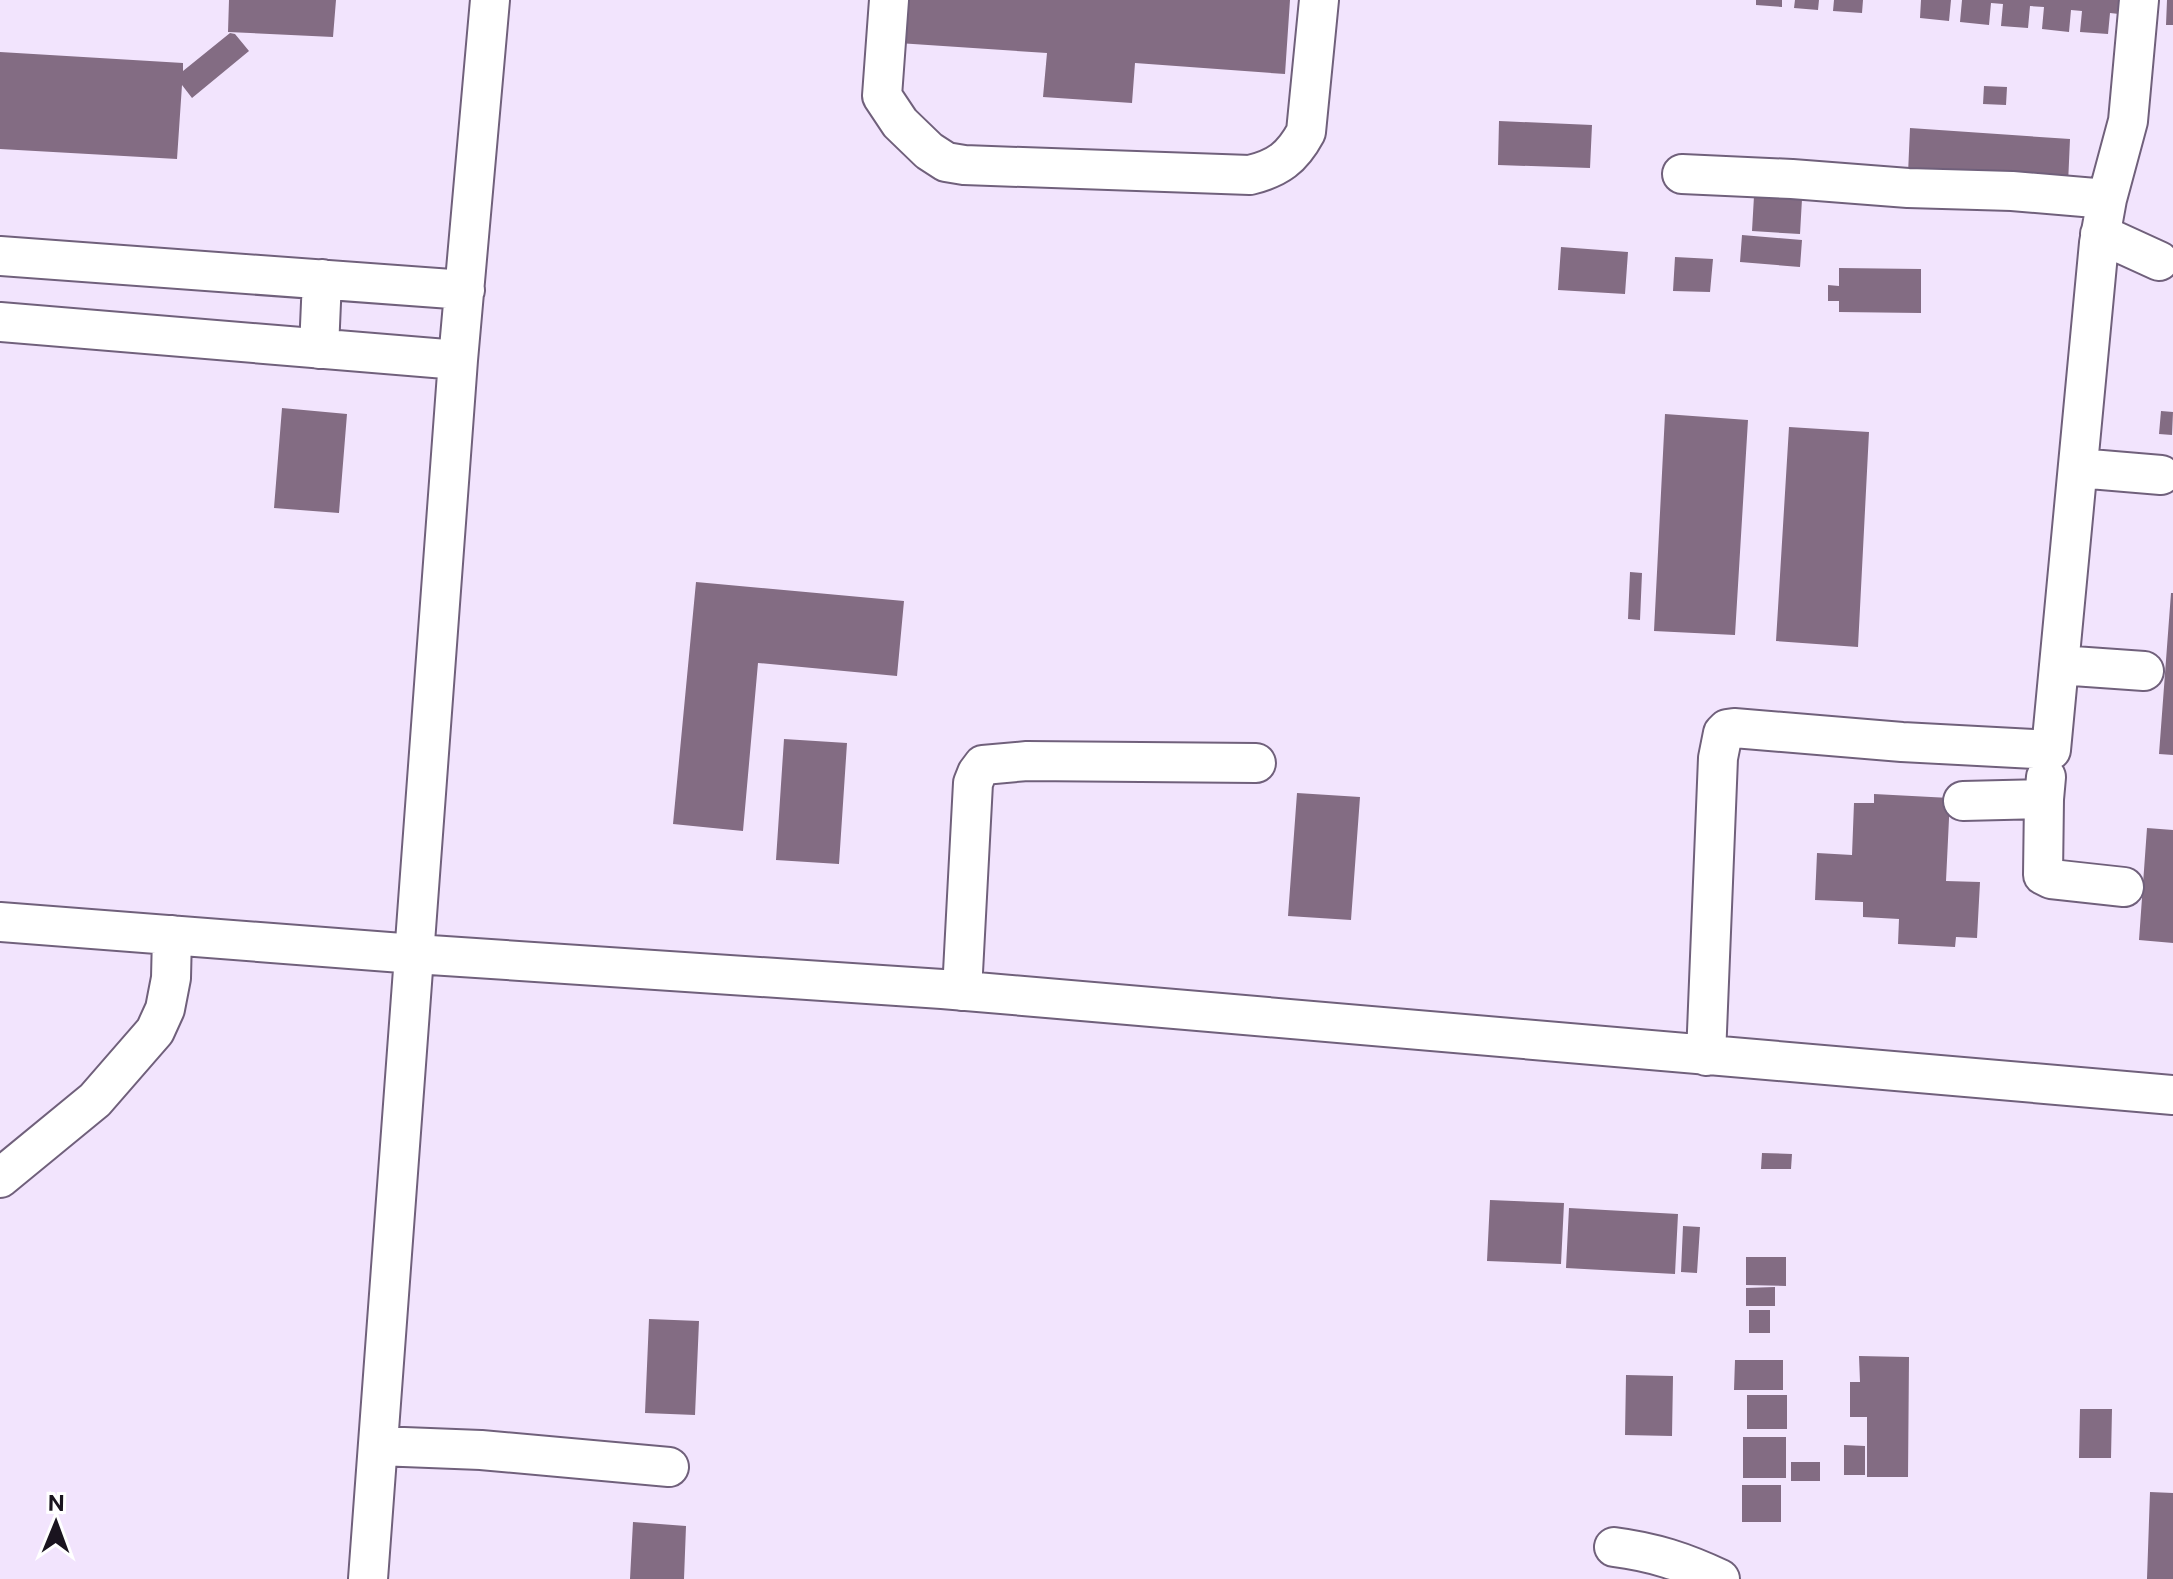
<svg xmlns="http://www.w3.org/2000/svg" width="2173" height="1579" viewBox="0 0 2173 1579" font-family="'Public Sans',sans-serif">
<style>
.building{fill:#836c83}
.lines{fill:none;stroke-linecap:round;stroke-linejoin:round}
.minor-casing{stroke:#70607b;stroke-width:42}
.minor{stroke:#fff;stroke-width:38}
</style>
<rect width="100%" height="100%" fill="#f2e4fd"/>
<path class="building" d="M229 0H336L333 37 228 32Z
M902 0H1290L1285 74 1135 63 1132 103 1043 97 1047 53 898 43Z
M1756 0H1782V7L1756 5Z
M1795 0H1819L1818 10 1794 8Z
M1834 0H1863L1862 13 1833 11Z
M1921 0H1951L1949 21 1920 18Z
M1962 0H2120L2119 14 2110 13 2108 34 2080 32 2082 11 2071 10 2069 32 2042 29 2044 7 2030 6 2028 28 2001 26 2003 4 1991 3 1989 25 1960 22Z
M2167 0H2173V25H2166Z
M230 33 235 34 249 51 192 98 182 85 177 159 0 149V52L183 63V71Z
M1984 86 2007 87 2006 105 1983 104Z
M1499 121 1592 125 1590 168 1498 165Z
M1910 128 2070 139 2068 184 1908 174Z
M1754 196 1802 199 1800 234 1752 231Z
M1742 235 1802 240 1800 267 1740 262Z
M1561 247 1628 252 1625 294 1558 290Z
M1675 257 1713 259 1710 292 1673 291Z
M1839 268 1921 269V313L1839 312V301H1828V285L1839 286Z
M282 408 347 414 339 513 274 508Z
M2161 411 2173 412 2172 435 2159 434Z
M1665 414 1748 420 1735 635 1654 631Z
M1789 427 1869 432 1858 647 1776 641Z
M1630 572 1642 573 1640 620 1628 619Z
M696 582 904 601 897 676 758 663 743 831 673 824Z
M2171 593H2173V755L2159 754Z
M784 739 847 743 839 864 776 860Z
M1297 793 1360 797 1351 920 1288 916Z
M1874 794 1950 798 1946 881 1980 882 1977 938 1956 937 1955 947 1898 944 1899 919 1863 917V902L1815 900 1817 853 1852 855 1854 803H1874Z
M2147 828 2173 830V943L2139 940Z
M1762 1153 1792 1154 1791 1169H1761Z
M1490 1200 1564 1203 1561 1264 1487 1261Z
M1569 1208 1678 1214 1675 1274 1566 1268Z
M1683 1226 1700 1227 1697 1273 1681 1272Z
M1746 1257H1786V1286L1746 1285Z
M1775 1287V1306H1746V1288Z
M1749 1310H1770V1333H1749Z
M649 1319 699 1321 695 1415 645 1413Z
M1859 1356 1909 1357 1908 1477H1867V1417H1850V1382H1860Z
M1735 1360H1783V1390H1734Z
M1626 1375 1673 1376 1672 1436 1625 1435Z
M1747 1395H1787V1429H1747Z
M2080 1409H2112L2111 1458H2079Z
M1743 1437H1786V1478H1743Z
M1844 1445 1865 1446V1475H1844Z
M1791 1462H1820V1481H1791Z
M1742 1485H1781V1522H1742Z
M2150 1492 2173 1493V1579H2147Z
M633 1522 686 1526 684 1579H630Z"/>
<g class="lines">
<defs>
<path id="minor" d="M889 0 882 96 900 123 929 151 946 162 964 165 1250 175C1278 168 1292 158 1306 132L1319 0
M1682 174 1792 179 1908 188 2012 191 2107 199
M2100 234 2159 261
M0 256 465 290
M0 322 458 360
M319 349 322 279
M2078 468 2161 475
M2059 665 2144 671
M2044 799 2043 875 2051 879 2124 887
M1963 801 2044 799 2046 777
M0 922 415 954 942 989 2173 1095
M962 991 973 783 977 773 983 765 1027 761 1256 763
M1706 1056 1718 758 1723 733 1727 729 1734 728 1902 742 2051 750 2099 243 2107 199 2128 121 2139 0
M0 1178 95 1100 155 1031 165 1009 171 978 172 935
M378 1446 481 1450 669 1467
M1614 1547C1653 1552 1684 1562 1720 1579
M368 1579 458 360 490 0"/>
</defs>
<use href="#minor" class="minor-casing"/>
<use href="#minor" class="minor"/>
</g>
<g transform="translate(56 1523) rotate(1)" stroke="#ffffff" stroke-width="6" paint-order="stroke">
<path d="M0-6L14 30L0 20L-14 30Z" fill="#1a141f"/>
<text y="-12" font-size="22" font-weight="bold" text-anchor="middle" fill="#1a141f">N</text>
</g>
</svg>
